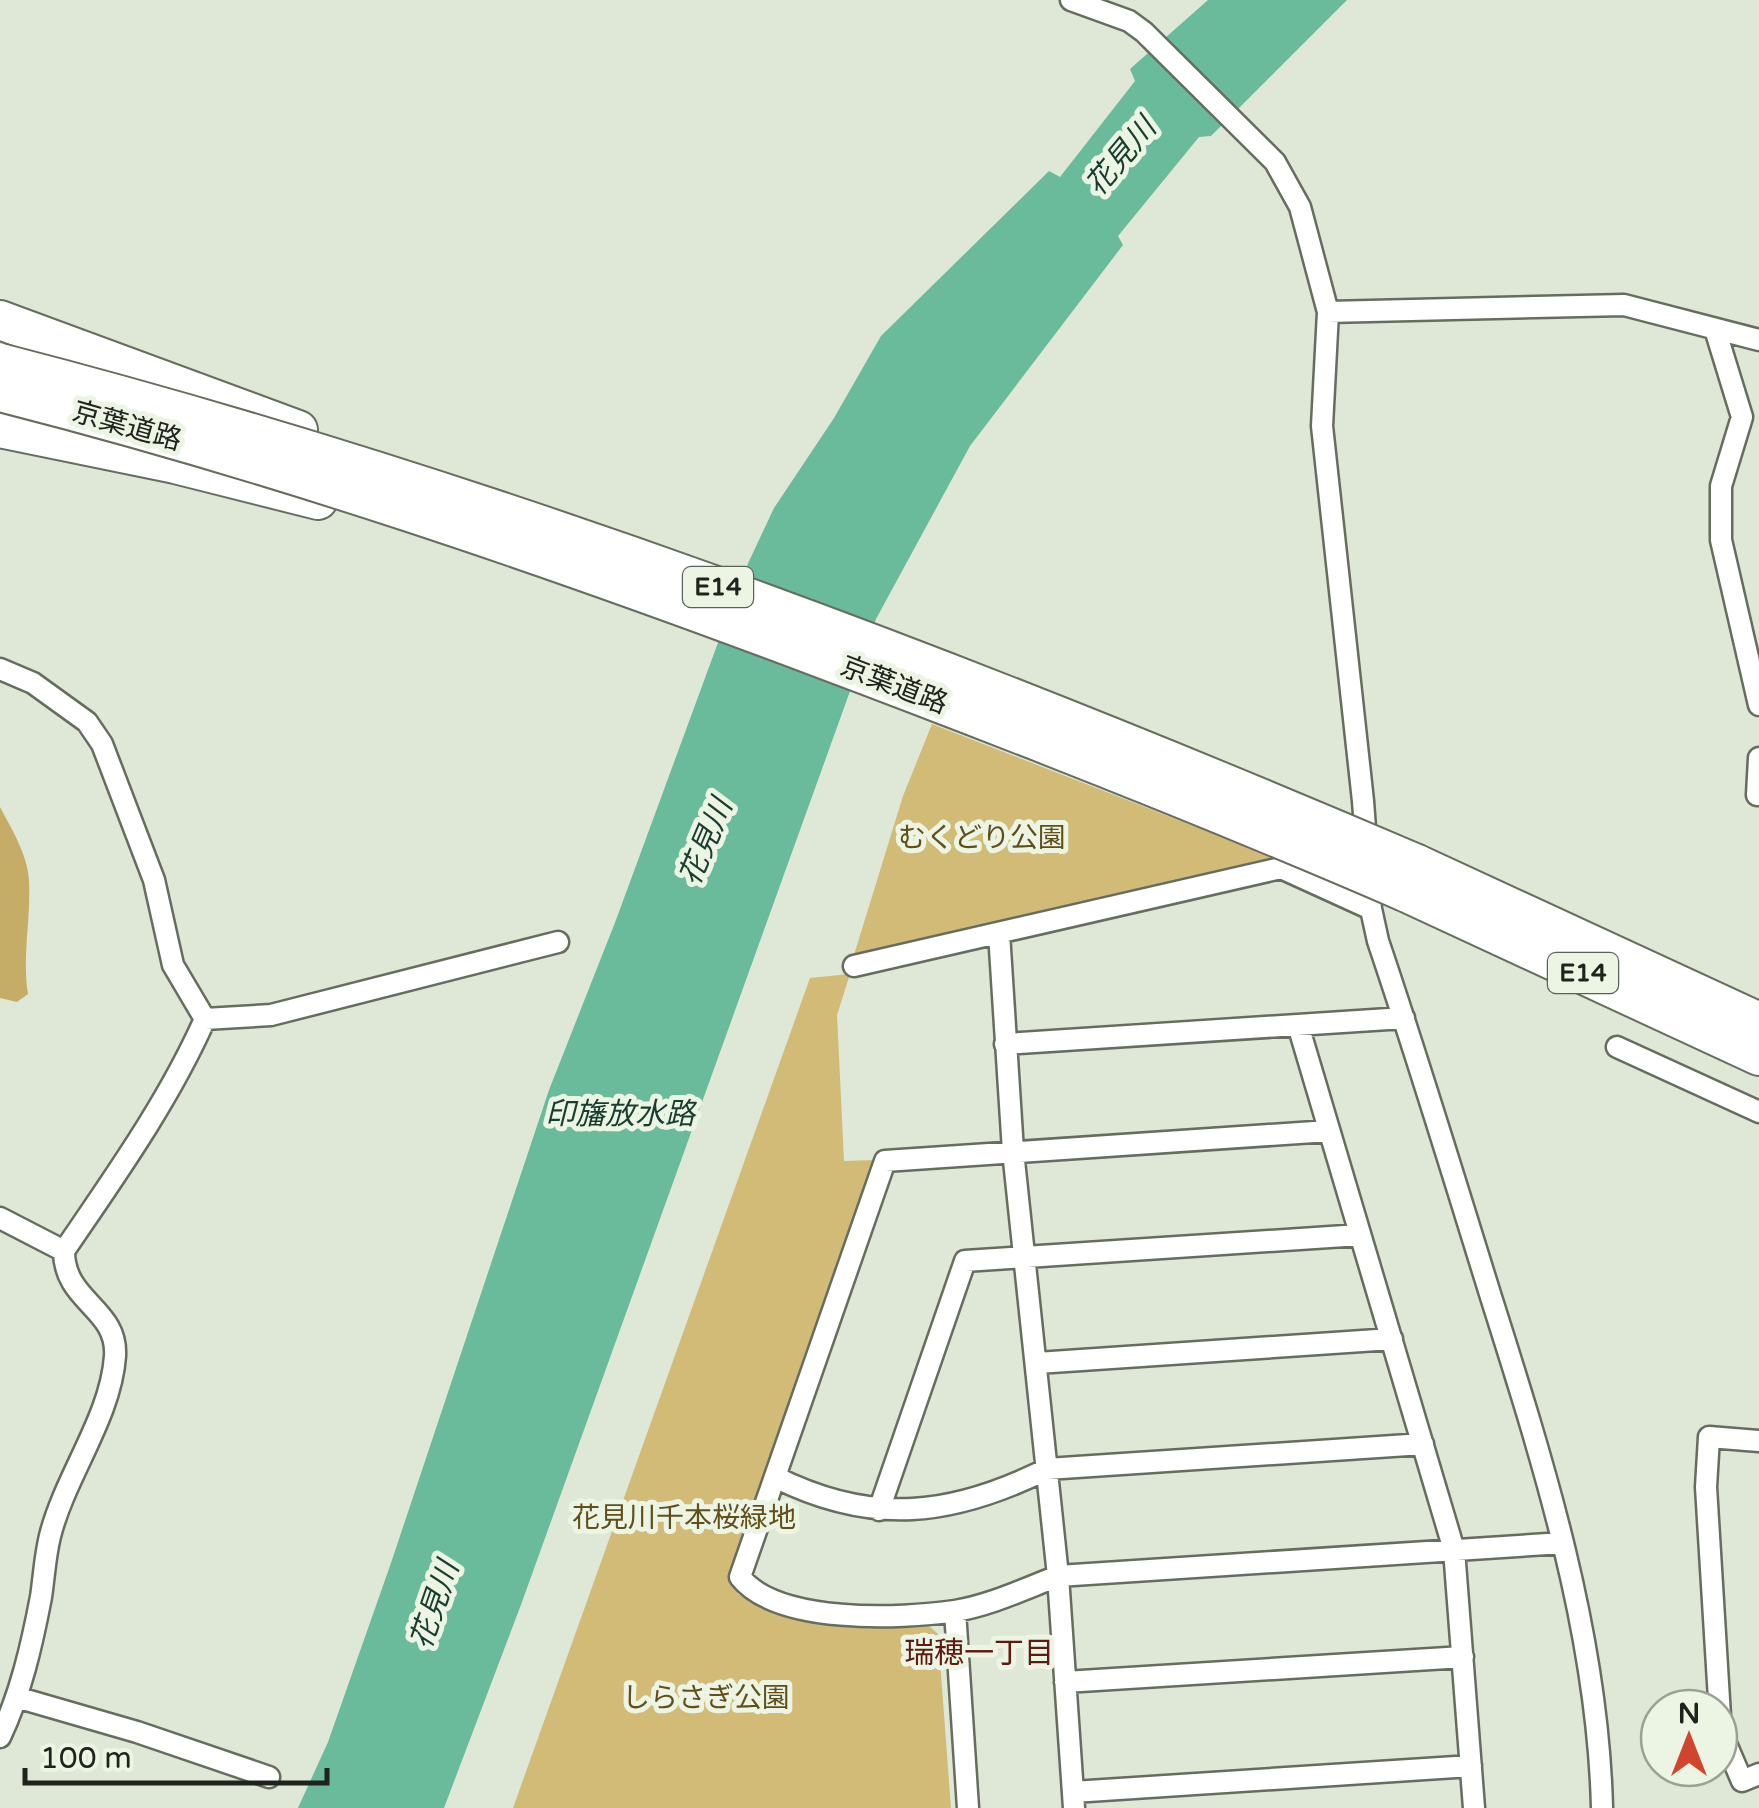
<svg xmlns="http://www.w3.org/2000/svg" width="1759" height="1808" viewBox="0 0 1759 1808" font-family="'Varela Round','Noto Sans JP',sans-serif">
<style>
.green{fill:#d2ba77}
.forest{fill:#c5ac67}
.water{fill:#6abb9c}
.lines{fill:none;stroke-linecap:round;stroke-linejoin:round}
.street-casing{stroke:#666d5e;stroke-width:25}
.highway-casing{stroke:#666d5e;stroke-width:42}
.street{stroke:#fff;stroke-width:20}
.highway{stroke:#fff;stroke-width:38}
.highway-bridge-casing{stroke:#666d5e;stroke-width:42;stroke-linecap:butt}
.highway-bridge{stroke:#fff;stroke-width:38}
.labels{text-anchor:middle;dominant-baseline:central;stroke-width:10;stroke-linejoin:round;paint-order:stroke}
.shield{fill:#ecf5e4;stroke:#5d6259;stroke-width:2.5}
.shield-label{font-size:25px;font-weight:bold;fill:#20231d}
.street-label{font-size:28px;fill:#20231d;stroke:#ecf5e4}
.park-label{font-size:28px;fill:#614f1b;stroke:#ecf5e4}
.water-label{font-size:30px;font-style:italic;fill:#183d2f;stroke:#ecf5e4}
.neighbourhood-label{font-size:30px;fill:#5d1a10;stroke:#ecf5e4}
</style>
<rect width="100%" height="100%" fill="#dfe7d6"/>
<path class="green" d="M932 724 1281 860 854 955 903 796Z
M850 974 837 1015 844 1161 875 1160 798 1373 734 1572 738 1594 803 1618 929 1626 938 1634 951 1808H513L810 978Z"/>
<path class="forest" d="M0 807C12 830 28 855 29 881 31 919 22 956 28 994L17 1002 0 998Z"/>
<path class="water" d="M1208 0H1347L1211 136 1199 137 1118 236 1123 245 970 446 876 619 522 1602 444 1808H298L328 1742 391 1563 549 1090 616 920 744 572 774 508 834 418 881 336 1049 171 1060 177 1135 81 1130 69Z"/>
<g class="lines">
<defs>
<path id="street" d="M1071 0 1129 21 1144 32 1275 162 1300 207 1328 312 1322 426 1363 801 1371 909 1378 941C1418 1059 1454 1178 1491 1297 1543 1461 1598 1635 1602 1808
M1328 312 1624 305 1759 340
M1715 329 1742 417 1721 486V540L1759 705
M0 669 33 683 87 722 102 744 154 880 173 965 205 1019C168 1102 115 1176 64 1251 64 1302 118 1308 115 1356 111 1417 65 1476 50 1536 45 1556 44 1577 41 1597 32 1644 21 1693 0 1737
M1757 795 1759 758
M999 933 1013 1151 1058 1576 1074 1808
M854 966 1281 868 1371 909
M205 1019 271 1015 558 942
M1298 1025 1454 1550 1474 1808
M1005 1044 1404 1018
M1617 1047 1759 1112
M1329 1131 885 1161 740 1577C777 1624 900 1619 955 1611 991 1605 1024 1589 1058 1576L1563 1543
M0 1218 64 1251
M1037 1363 1392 1339
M1759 1441 1709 1437 1706 1487 1721 1732 1742 1781 1759 1774
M775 1477C873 1526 952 1516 1047 1469L1423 1444
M879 1510 965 1261 1360 1235
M955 1611 968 1808
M1065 1682 1463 1657
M16 1697 137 1732 269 1777
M1073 1792 1471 1766"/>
<path id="highway" d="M0 320 298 430
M0 428 175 464 318 500
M1417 864 1759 1022
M1405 892 1759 1056"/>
</defs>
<use href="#street" class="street-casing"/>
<use href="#highway" class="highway-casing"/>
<use href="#street" class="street"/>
<use href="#highway" class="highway"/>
<defs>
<path id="highway-bridge" d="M0 363C485 488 956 667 1417 864
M0 392C275 462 544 554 810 654 1010 729 1209 807 1405 892"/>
</defs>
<use href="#highway-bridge" class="highway-bridge-casing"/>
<use href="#highway-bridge" class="highway-bridge"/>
</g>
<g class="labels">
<g class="shield">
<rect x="683" y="567" width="70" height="40" rx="8"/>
<rect x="1548" y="953" width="70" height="40" rx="8"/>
</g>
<g class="shield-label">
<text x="718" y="587">E14</text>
<text x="1583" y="973">E14</text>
</g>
<g class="street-label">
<text transform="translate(127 426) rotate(16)">京葉道路</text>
<text transform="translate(894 685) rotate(21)">京葉道路</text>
</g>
<g class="park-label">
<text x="982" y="838">むくどり公園</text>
<text x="684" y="1518">花見川千本桜緑地</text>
<text x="706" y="1698">しらさぎ公園</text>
</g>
<g class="water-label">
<text transform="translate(1121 157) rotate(-50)">花見川</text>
<text transform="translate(706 842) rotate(-67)">花見川</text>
<text x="620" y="1114">印旛放水路</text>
<text transform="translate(435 1605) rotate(-71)">花見川</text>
</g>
<g class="neighbourhood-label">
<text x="979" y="1653">瑞穂一丁目</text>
</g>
</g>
<g transform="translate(1689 1738)"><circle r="48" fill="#ecf5e4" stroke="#9aa194" stroke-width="2.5"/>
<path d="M0-8L18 38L0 25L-18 38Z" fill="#d1452f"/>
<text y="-15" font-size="28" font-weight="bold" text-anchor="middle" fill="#20231d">N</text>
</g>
<path d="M25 1768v15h302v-15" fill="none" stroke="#20231d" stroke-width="5"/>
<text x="40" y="1768" font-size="30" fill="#20231d" stroke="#ecf5e4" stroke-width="8" paint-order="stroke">100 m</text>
</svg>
